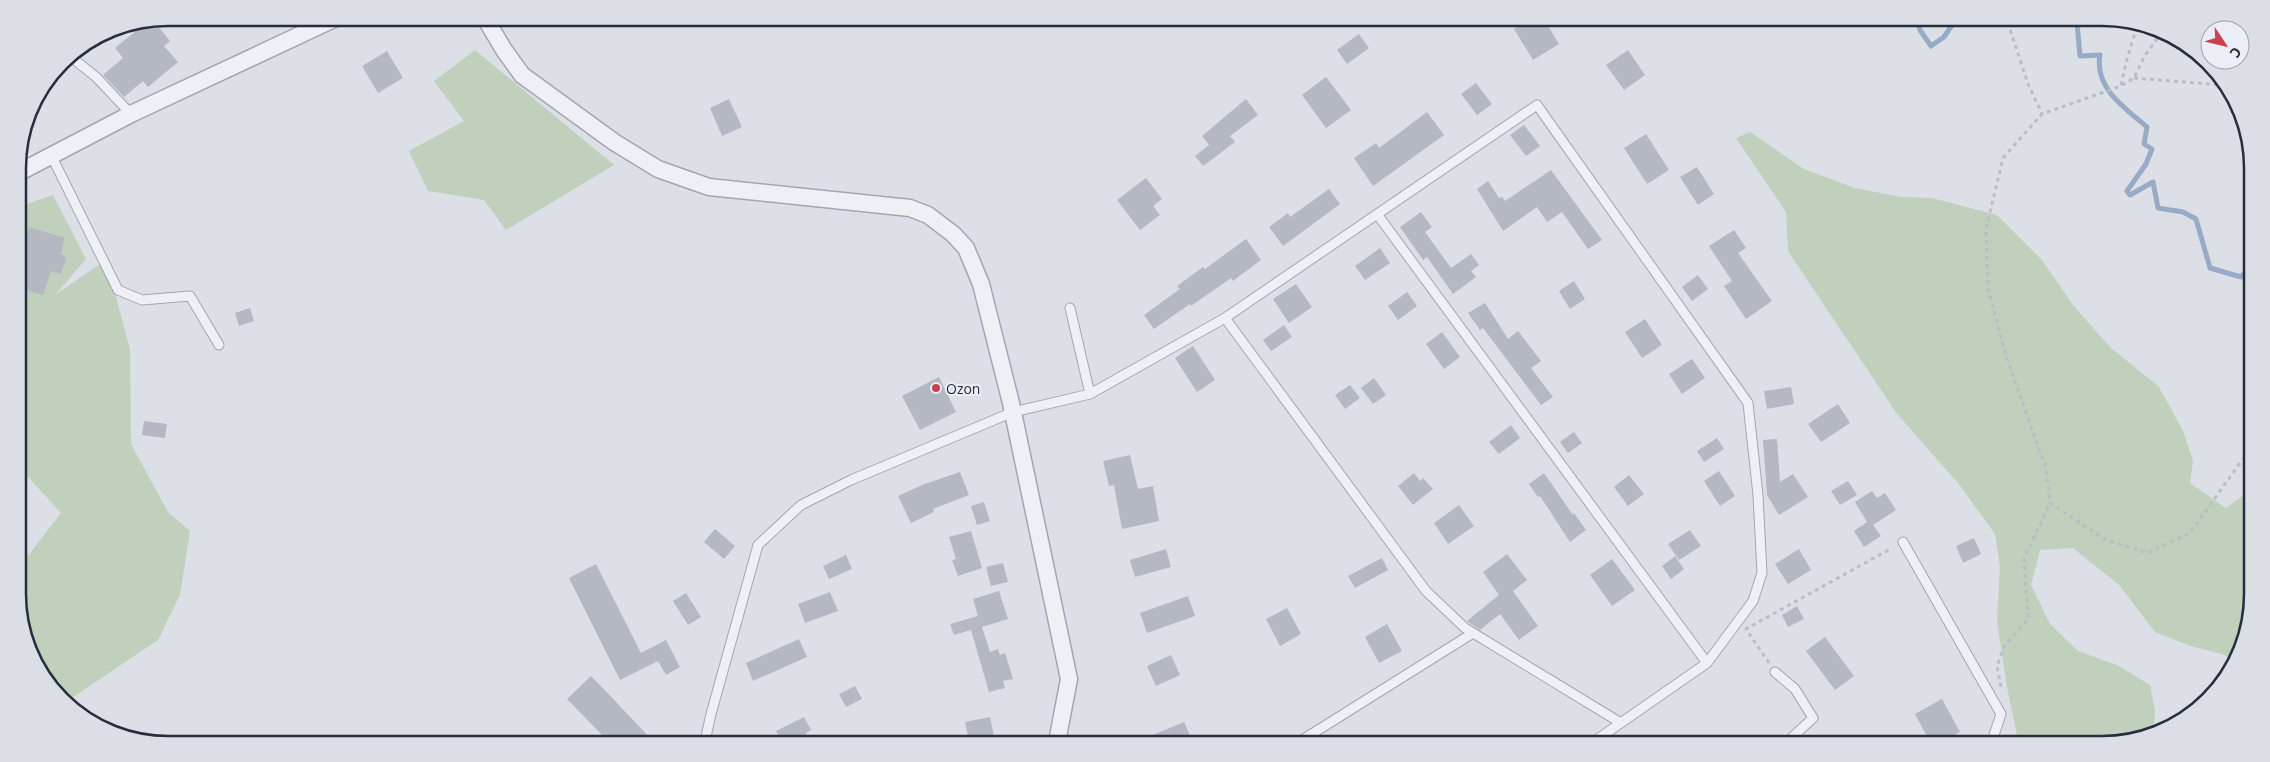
<svg xmlns="http://www.w3.org/2000/svg" width="2270" height="762" viewBox="0 0 2270 762" font-family="'Open Sans',sans-serif">
<style>
.green{fill:#c1d0bd}
.lines{fill:none;stroke-linecap:round;stroke-linejoin:round}
.stream{stroke:#97abc6;stroke-width:5}
.building{fill:#b4b8c3}
.service-casing{stroke:#a2a6b0;stroke-width:11}
.minor-casing{stroke:#a2a6b0;stroke-width:19}
.path{stroke:#bbbdc5;stroke-width:3;stroke-dasharray:4 4;stroke-linecap:butt}
.service{stroke:#eff0f5;stroke-width:9}
.minor{stroke:#eff0f5;stroke-width:16}
.poi-dot{fill:#ca424e;stroke:#ebeef4;stroke-width:2}
.labels{text-anchor:middle;dominant-baseline:central;stroke-width:4;stroke-linejoin:round;paint-order:stroke}
.poi-label{font-size:14px;fill:#262d3c;stroke:#ebeef4;text-anchor:start}
.rim{fill:none;stroke:#262d3c;stroke-width:2.5}
</style>
<rect width="100%" height="100%" fill="#dcdfe6"/>
<path class="green" d="M475 50 614 165 506 230 484 200 428 191 409 151 464 121 434 81Z
M1750 132 1804 169 1855 188 1901 197 1932 198 1997 215 2042 260 2073 305 2110 347 2159 387 2183 431 2193 461 2190 483 2226 508 2248 492 2247 633 2235 661 2222 654 2190 646 2155 632 2119 585 2073 548 2040 550 2031 585 2050 624 2078 651 2117 665 2150 685 2155 711 2153 735 2111 744H2015L2017 735 2007 687 1997 621 2000 567 1995 534 1958 483 1897 414 1788 251 1786 212 1736 138Z
M53 195 86 259 55 295 106 260 130 349 131 444 168 512 190 531 180 595 158 640 66 702 55 693 20 623V566L61 513 19 467 18 207Z"/>
<g class="lines">
<path class="stream" d="M1918 22 1920 30 1931 46 1944 37 1954 22
M2077 23 2080 56 2100 55C2094 88 2125 108 2147 127L2144 144 2152 149 2146 164 2127 191 2130 195 2153 182 2158 208 2183 212 2196 219 2210 268 2241 277 2249 268"/>
</g>
<path class="building" d="M153 20 170 41 164 46 178 62 148 87 143 81 124 97 103 75 123 58 115 48 147 22Z
M1526 21H1545L1559 44 1533 60 1514 29Z
M1359 34 1369 48 1347 64 1337 50Z
M1628 50 1645 75 1624 90 1606 65Z
M387 51 403 78 378 93 362 66Z
M1326 77 1351 110 1326 128 1302 95Z
M1476 83 1492 104 1477 115 1461 94Z
M729 99 742 127 722 136 710 108Z
M1246 99 1258 115 1230 136 1235 142 1203 166 1195 156 1209 145 1202 136Z
M1427 112 1444 135 1373 186 1354 158 1376 143 1379 148Z
M1524 125 1540 146 1526 156 1510 135Z
M1646 134 1669 170 1647 184 1624 148Z
M1697 167 1714 194 1698 205 1680 177Z
M1551 170 1602 240 1588 249 1562 212 1547 222 1537 207 1503 231 1477 189 1488 181 1499 198 1502 197 1505 201Z
M1146 178 1162 199 1153 206 1160 215 1140 230 1117 200Z
M1329 189 1340 204 1283 246 1269 227 1288 213 1290 217Z
M1421 212 1432 227 1425 232 1451 268 1471 254 1479 265 1471 271 1476 277 1453 294 1427 257 1423 260 1400 227Z
M29 227 65 238 61 253 66 258 61 274 51 271 43 295 19 288 18 261Z
M1734 230 1746 248 1738 253 1772 301 1746 319 1724 286 1732 281 1709 246Z
M1246 239 1261 260 1233 281 1231 278 1191 306 1190 304 1154 329 1144 315 1180 289 1177 286 1203 267 1205 269Z
M1380 248 1390 263 1365 280 1355 266Z
M1698 275 1708 289 1692 301 1682 287Z
M1574 281 1585 299 1570 309 1559 291Z
M1296 284 1312 307 1289 323 1273 299Z
M1407 292 1417 306 1398 320 1388 306Z
M1485 303 1508 339 1518 331 1541 361 1531 368 1553 397 1541 405 1483 328 1480 330 1468 313Z
M250 308 254 321 239 326 235 313Z
M1645 319 1662 345 1642 358 1625 332Z
M1284 325 1292 337 1271 351 1263 340Z
M1442 332 1460 357 1444 369 1426 344Z
M1193 346 1215 380 1197 392 1175 358Z
M1692 359 1705 378 1682 394 1669 374Z
M939 377 956 412 920 430 902 396Z
M1374 378 1386 395 1373 404 1361 388Z
M1350 385 1360 398 1345 409 1335 395Z
M1791 387 1794 404 1767 409 1764 391Z
M1838 404 1850 423 1821 442 1808 424Z
M144 421 167 424 165 438 142 435Z
M1511 425 1520 438 1499 454 1489 442Z
M1574 432 1582 443 1568 453 1560 442Z
M1717 438 1724 449 1704 462 1697 451Z
M1777 439 1780 482 1793 474 1808 497 1779 515 1767 495 1763 440Z
M1130 455 1138 489 1153 486 1159 521 1122 529 1114 485 1109 486 1103 461Z
M1719 471 1735 496 1720 506 1704 481Z
M960 472 969 495 933 509 934 512 911 523 898 496 922 485Z
M1414 473 1420 481 1423 478 1433 489 1413 505 1398 486Z
M1544 473 1573 515 1574 513 1586 530 1570 542 1540 496 1538 497 1529 484Z
M1629 475 1644 494 1628 506 1614 487Z
M1848 481 1857 495 1840 505 1831 491Z
M1872 491 1877 498 1885 493 1896 510 1873 525 1881 536 1864 547 1854 531 1867 522 1855 502Z
M984 502 990 521 977 525 971 506Z
M1459 505 1474 526 1448 544 1434 523Z
M715 529 735 546 724 559 704 542Z
M1690 530 1701 546 1679 560 1668 544Z
M971 531 982 568 958 576 952 560 956 559 949 537Z
M1974 538 1981 554 1963 563 1956 546Z
M1166 549 1171 567 1135 577 1130 560Z
M1799 549 1811 570 1788 584 1775 564Z
M1507 554 1527 580 1513 591 1538 626 1519 640 1500 614 1480 630 1467 621 1499 595 1483 572Z
M846 555 852 569 829 579 823 566Z
M1675 556 1684 569 1671 579 1662 566Z
M1382 558 1388 570 1355 588 1348 576Z
M1612 559 1635 590 1612 606 1590 575Z
M1003 563 1008 582 991 586 986 567Z
M596 564 641 653 666 640 680 667 666 675 658 661 620 680 569 578Z
M999 591 1008 619 982 627 990 652 998 649 1000 655 1005 653 1013 679 1003 681 1005 688 989 692 971 630 954 635 950 624 978 616 973 599Z
M830 592 838 611 805 623 798 604Z
M686 593 701 617 688 625 673 601Z
M1188 596 1195 616 1147 633 1140 613Z
M1797 606 1804 619 1788 627 1782 615Z
M1287 608 1301 634 1280 646 1266 619Z
M1387 624 1402 651 1379 663 1365 637Z
M1825 637 1854 676 1835 690 1806 651Z
M799 639 807 657 753 681 746 663Z
M1171 655 1180 675 1156 686 1147 666Z
M591 676 598 683 653 741 607 740 567 699Z
M855 686 862 699 846 707 839 694Z
M1942 699 1960 732 1938 744H1931L1915 714Z
M804 717 811 730 806 733 810 741H781L776 731Z
M990 717 995 741H969L965 722Z
M1184 722 1193 742H1136Z"/>
<g class="lines">
<defs>
<path id="service" d="M70 56 96 77 131 114
M51 155 118 290 142 300 190 296 219 345
M1377 214 1707 663
M1070 308 1090 394
M1225 318 1426 591 1465 628 1621 723
M1903 542 2001 714 1991 744
M1775 672 1795 689 1813 718 1786 743
M705 741 711 714 758 545 801 505 851 480 1013 412 1090 394 1225 318 1537 105 1748 403 1758 495 1762 573 1753 601 1707 663 1592 743
M1299 742 1473 633"/>
<path id="minor" d="M485 18 504 50 522 75 614 142 658 169 709 187 910 208 928 215 953 234 966 248 981 284 1011 403 1069 679 1057 742
M18 173 131 114 336 18"/>
</defs>
<use href="#service" class="service-casing"/>
<use href="#minor" class="minor-casing"/>
<path class="path" d="M2010 22V29L2028 84 2042 114
M2162 32 2144 57 2134 78 2121 86 2042 114 2003 158 1986 229 1988 288 2006 356 2046 468 2050 503 2106 540 2148 553 2190 533 2248 452
M2134 78 2223 85
M2121 85 2127 59 2138 23
M1769 663 1746 629 1892 548
M2001 687 1997 666 2004 647 2028 619 2024 559 2050 503"/>
<use href="#service" class="service"/>
<use href="#minor" class="minor"/>
</g>
<circle class="poi-dot" cx="936" cy="388" r="5"/>
<g class="labels">
<g class="poi-label">
<text x="946" y="388">Ozon</text>
</g>
</g>
<path d="M0 0H2270V762H0ZM168 26H2102A142 142 0 0 1 2244 168V594A142 142 0 0 1 2102 736H168A142 142 0 0 1 26 594V168A142 142 0 0 1 168 26Z" fill="#dbdfe5" fill-rule="evenodd"/>
<path class="rim" d="M168 26H2102A142 142 0 0 1 2244 168V594A142 142 0 0 1 2102 736H168A142 142 0 0 1 26 594V168A142 142 0 0 1 168 26Z"/>
<g transform="translate(2225 45) rotate(125)"><circle r="24" fill="#ebeef4" stroke="#9ca1aa"/>
<path d="M0-4L9 19L0 12L-9 19Z" fill="#ca424e"/>
<text y="-8" font-size="14" font-weight="bold" text-anchor="middle" fill="#262d3c">С</text>
</g>
</svg>
